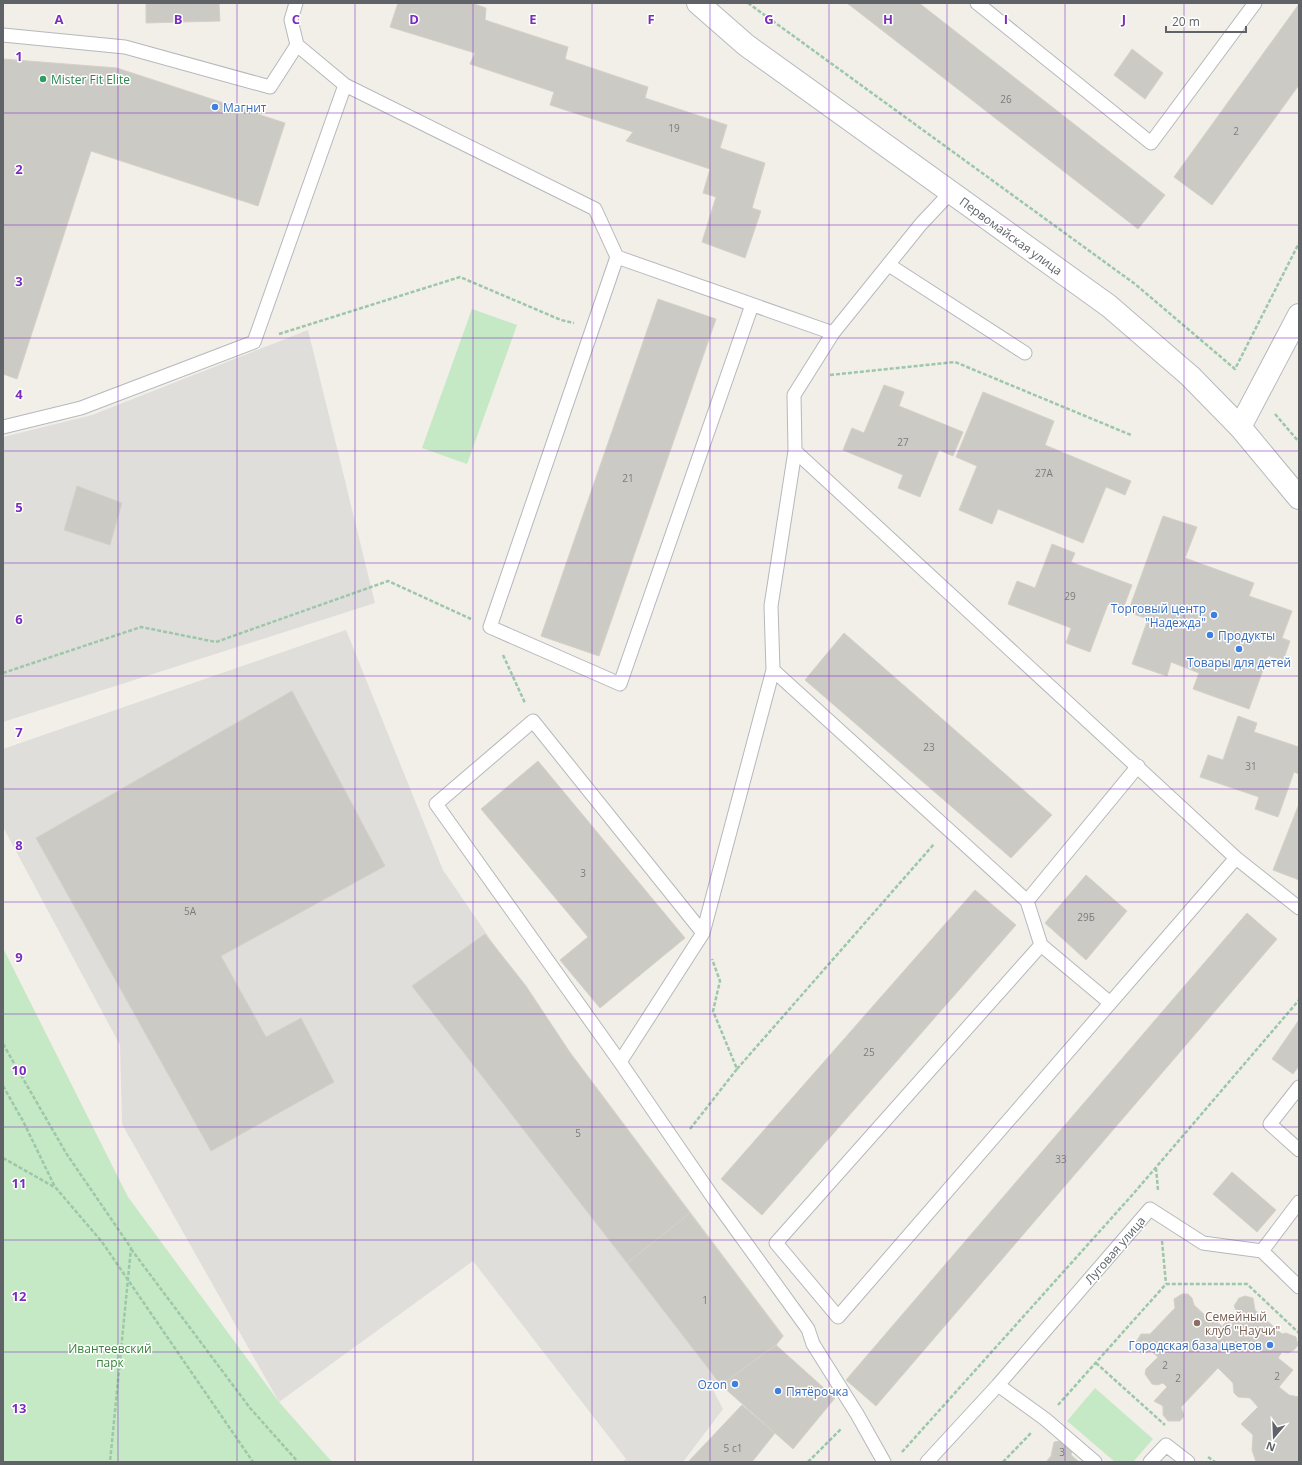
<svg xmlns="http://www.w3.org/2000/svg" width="1302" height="1465" viewBox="0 0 1302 1465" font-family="'Open Sans',sans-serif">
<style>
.industrial{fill:#e0deda}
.green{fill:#c5e8c5}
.building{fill:#cccac5;stroke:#d6d1c6}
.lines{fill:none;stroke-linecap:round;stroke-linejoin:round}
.service-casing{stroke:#b5b8bc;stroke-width:15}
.tertiary-casing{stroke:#b5b8bc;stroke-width:24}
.secondary-casing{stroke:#b6babf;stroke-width:24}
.path{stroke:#9cc7a9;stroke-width:2.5;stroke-dasharray:4 2;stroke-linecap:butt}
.service{stroke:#fff;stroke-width:13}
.tertiary{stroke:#fff;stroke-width:22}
.secondary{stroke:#fff;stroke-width:22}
.grid{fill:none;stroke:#7b2cbf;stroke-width:1;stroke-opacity:0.55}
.leisure-dot{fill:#2e9e5b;stroke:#fff;stroke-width:1.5}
.shop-dot{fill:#3f7fe0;stroke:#fff;stroke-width:1.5}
.education-dot{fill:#8d6e63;stroke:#fff;stroke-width:1.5}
.labels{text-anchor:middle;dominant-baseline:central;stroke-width:3;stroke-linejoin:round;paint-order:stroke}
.number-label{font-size:10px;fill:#7a7d7f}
.leisure-label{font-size:12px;fill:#27864d;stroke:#fff;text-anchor:start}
.shop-label{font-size:12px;fill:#366cbe;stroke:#fff;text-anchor:start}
.street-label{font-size:12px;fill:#5f6368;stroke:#fff}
.education-label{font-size:12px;fill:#785e54;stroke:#fff;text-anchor:start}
.park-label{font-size:12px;fill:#348238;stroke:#fff}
.grid-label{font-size:13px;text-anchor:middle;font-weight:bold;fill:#7b2cbf;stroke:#fff;stroke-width:3;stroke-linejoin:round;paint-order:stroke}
</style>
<rect width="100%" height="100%" fill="#f1efe8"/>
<path class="industrial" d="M308 330 375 603 3 722V437L92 415Z
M346 630 443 870 540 1012 784 1336 776 1344 712 1388 723 1409 683 1462H622L626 1459 473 1261 279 1402 122 1124 120 1045 3 827V749Z"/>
<path class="green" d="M472 309 517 325 467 464 422 448Z
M3 948 128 1197 279 1402 332 1462H3Z
M1095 1388 1153 1439 1133 1462H1115L1067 1421Z"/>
<path class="building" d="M146 3H219L220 21 146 23Z
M398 3H472L486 8 485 20 568 47 565 59 648 87 645 98 727 125 720 148 765 163 752 208 761 211 745 258 702 242 716 197 703 193 710 169 626 141 633 132 550 105 554 92 470 64 475 53 390 27Z
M847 3H919L1165 195 1138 229Z
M1299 4V85L1212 205 1174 177Z
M1132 49 1163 73 1145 99 1114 75Z
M3 59 117 68 285 123 258 206 91 151 17 379 3 374Z
M658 299 716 319 599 656 541 636Z
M884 385 904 392 899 406 963 432 953 456 939 450 920 497 898 488 903 475 843 450 852 428 864 433Z
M983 392 1054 421 1045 445 1131 481 1125 495 1106 487 1083 543 998 509 992 524 959 510 977 466 956 457Z
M77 486 122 503 110 545 64 530Z
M1163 516 1197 527 1185 558 1254 583 1249 596 1292 611 1282 638 1290 641 1283 661 1268 656 1249 709 1193 689 1199 673 1171 662 1167 676 1132 664 1148 619 1128 612Z
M1052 544 1075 553 1071 562 1132 585 1123 609 1108 604 1090 652 1066 643 1071 628 1008 604 1017 581 1035 588Z
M844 633 1052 815 1011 858 805 680Z
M292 691 385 866 221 956 266 1037 301 1018 334 1082 211 1151 36 838Z
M1238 716 1257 723 1254 732 1299 747V774L1294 772 1278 817 1255 809 1259 797 1200 777 1208 755 1223 760Z
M538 761 685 938 600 1008 560 960 588 937 481 809Z
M1299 804V880L1273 870Z
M1086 875 1127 911 1086 960 1045 923Z
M975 890 1016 925 762 1215 721 1179Z
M1247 913 1277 939 876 1406 846 1380Z
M485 934 526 986 571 1054 690 1213 627 1263 412 986Z
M1299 1020V1066L1293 1074 1272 1059Z
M1232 1172 1276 1210 1257 1232 1213 1194Z
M690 1213 783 1336 776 1345 721 1385 627 1263Z
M1182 1294H1188L1192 1298 1194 1305 1210 1320 1213 1319 1222 1326 1237 1312 1234 1306 1239 1298 1245 1296 1253 1298 1255 1310 1282 1334 1286 1333 1296 1337 1298 1345 1294 1350 1288 1353 1282 1352 1278 1358 1293 1370 1279 1387 1289 1395 1299 1397V1462H1256L1252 1450 1253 1435 1241 1424 1258 1407 1250 1398 1238 1397 1234 1393 1233 1383 1218 1368 1181 1407 1184 1416 1180 1421H1168L1163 1415V1406L1154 1401 1167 1387 1163 1383 1157 1385 1152 1384 1145 1374 1146 1369 1158 1357 1151 1351 1141 1354 1136 1342 1141 1334H1150L1175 1308 1174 1299Z
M776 1345 835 1398 793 1449 721 1385Z
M742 1405 775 1433 752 1462H688Z
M1060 1441 1072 1450 1071 1455 1079 1462H1046L1051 1456 1054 1442Z"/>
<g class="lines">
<defs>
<path id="service" d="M296 3 291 20 297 45 345 85 595 209 617 257 833 333 921 224 951 192
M977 3 1151 143 1255 3
M3 35 125 47 270 87 297 45
M617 257 490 627 620 684 752 305
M889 265 1025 353
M833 333 794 395 795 451 771 606 773 670 1027 901 1041 945 1109 1002
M3 427 81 408 254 342 345 85
M795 451 1236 858
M1027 901 1138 766
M703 933 533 721 436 804 620 1062 714 1199 808 1329 813 1344 857 1414 884 1462
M1041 945 776 1243 838 1317 1236 858 1299 908
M620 1062 703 933 773 670
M1299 1087 1270 1124 1299 1150
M1262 1251 1299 1202
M998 1385 1150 1209 1203 1243 1262 1251 1299 1287
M927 1462 998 1385 1045 1419 1095 1462
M1150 1462 1166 1445 1188 1462"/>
<path id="tertiary" d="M1240 427 1299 315"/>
<path id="secondary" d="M698 3 746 45 1109 306 1190 376 1240 427 1299 498"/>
</defs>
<use href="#service" class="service-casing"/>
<use href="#tertiary" class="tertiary-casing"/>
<use href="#secondary" class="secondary-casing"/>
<path class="path" d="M748 3 1135 284 1235 369 1299 243
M279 334 460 277 561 320 574 323
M830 375 955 362 1131 435
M1275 414 1299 442
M503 655 525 703
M3 673 141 627 216 642 388 581 471 619
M3 1044 66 1153 131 1248 110 1462
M737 1069 934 844
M3 1086 23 1121 55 1187
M690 1129 737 1069 713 1011 720 981 712 959
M3 1158 56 1188 102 1242 253 1462
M1156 1168 1158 1190
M1162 1241 1166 1284
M131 1249 250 1408 298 1462
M1096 1363 1165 1425
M1058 1405 1166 1284H1247L1299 1333
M902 1452 1134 1193 1299 1000
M1208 1457 1215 1462
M808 1462 841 1429
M1003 1462 1031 1433"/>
<use href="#service" class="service"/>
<use href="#tertiary" class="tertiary"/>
<use href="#secondary" class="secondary"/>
</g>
<path class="grid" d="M118 3V1462M237 3V1462M355 3V1462M473 3V1462M592 3V1462M710 3V1462M829 3V1462M947 3V1462M1065 3V1462M1184 3V1462M3 113H1299M3 225H1299M3 338H1299M3 451H1299M3 563H1299M3 676H1299M3 789H1299M3 902H1299M3 1014H1299M3 1127H1299M3 1240H1299M3 1352H1299"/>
<circle class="leisure-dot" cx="43" cy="79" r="4"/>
<g class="shop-dot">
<circle cx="215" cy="107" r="4"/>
<circle cx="1214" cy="615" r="4"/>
<circle cx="1210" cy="635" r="4"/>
<circle cx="1239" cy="649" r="4"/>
<circle cx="1270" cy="1345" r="4"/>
<circle cx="735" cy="1384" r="4"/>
<circle cx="778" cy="1391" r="4"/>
</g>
<circle class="education-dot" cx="1197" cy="1323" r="4"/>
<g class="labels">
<g class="number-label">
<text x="1006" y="99">26</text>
<text x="674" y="128">19</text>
<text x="1236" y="131">2</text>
<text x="903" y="442">27</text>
<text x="1044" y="473">27А</text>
<text x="628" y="478">21</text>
<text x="1070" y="596">29</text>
<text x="929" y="747">23</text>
<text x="1251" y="766">31</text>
<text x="583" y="873">3</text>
<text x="190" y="911">5А</text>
<text x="1086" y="917">29Б</text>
<text x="869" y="1052">25</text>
<text x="578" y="1133">5</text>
<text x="1061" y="1159">33</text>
<text x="705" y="1300">1</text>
<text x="1165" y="1365">2</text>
<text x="1277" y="1376">2</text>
<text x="1178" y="1378">2</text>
<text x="733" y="1448">5 с1</text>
<text x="1062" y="1452">3</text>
</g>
<g class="leisure-label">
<text x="51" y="79">Mister Fit Elite</text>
</g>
<g class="shop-label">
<text x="223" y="107">Магнит</text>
<text x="1206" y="608" text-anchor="end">Торговый центр<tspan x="1206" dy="14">"Надежда"</tspan></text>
<text x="1218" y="635">Продукты</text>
<text x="1239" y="662" text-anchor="middle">Товары для детей</text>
<text x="1262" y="1345" text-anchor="end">Городская база цветов</text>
<text x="727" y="1384" text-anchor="end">Ozon</text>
<text x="786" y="1391">Пятёрочка</text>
</g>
<g class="street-label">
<text transform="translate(1011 236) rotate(36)">Первомайская улица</text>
<text transform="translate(1115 1250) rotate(-49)">Луговая улица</text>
</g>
<g class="education-label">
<text x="1205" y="1316">Семейный<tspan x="1205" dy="14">клуб "Научи"</tspan></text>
</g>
<g class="park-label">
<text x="110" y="1348">Ивантеевский<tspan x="110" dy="14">парк</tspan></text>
</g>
</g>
<g class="grid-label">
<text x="59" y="24">A</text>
<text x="178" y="24">B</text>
<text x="296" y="24">C</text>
<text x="414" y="24">D</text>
<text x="533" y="24">E</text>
<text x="651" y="24">F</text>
<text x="769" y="24">G</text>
<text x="888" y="24">H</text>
<text x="1006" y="24">I</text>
<text x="1124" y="24">J</text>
<text x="19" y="61">1</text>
<text x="19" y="174">2</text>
<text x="19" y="286">3</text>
<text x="19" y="399">4</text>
<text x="19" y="512">5</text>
<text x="19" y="624">6</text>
<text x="19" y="737">7</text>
<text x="19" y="850">8</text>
<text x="19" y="962">9</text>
<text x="19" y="1075">10</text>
<text x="19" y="1188">11</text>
<text x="19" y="1301">12</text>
<text x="19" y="1413">13</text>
</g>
<rect width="1302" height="1465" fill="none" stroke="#5f6368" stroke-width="8"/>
<g transform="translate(1274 1437) rotate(199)" stroke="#ffffff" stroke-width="3" paint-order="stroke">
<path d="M0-3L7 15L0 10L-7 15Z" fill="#5f6368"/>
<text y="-6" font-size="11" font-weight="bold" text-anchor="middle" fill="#5f6368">N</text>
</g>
<path d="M1166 26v6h80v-6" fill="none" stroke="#5f6368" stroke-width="2"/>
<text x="1172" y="26" font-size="12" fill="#5f6368" stroke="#ffffff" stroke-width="3" paint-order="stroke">20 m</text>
</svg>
